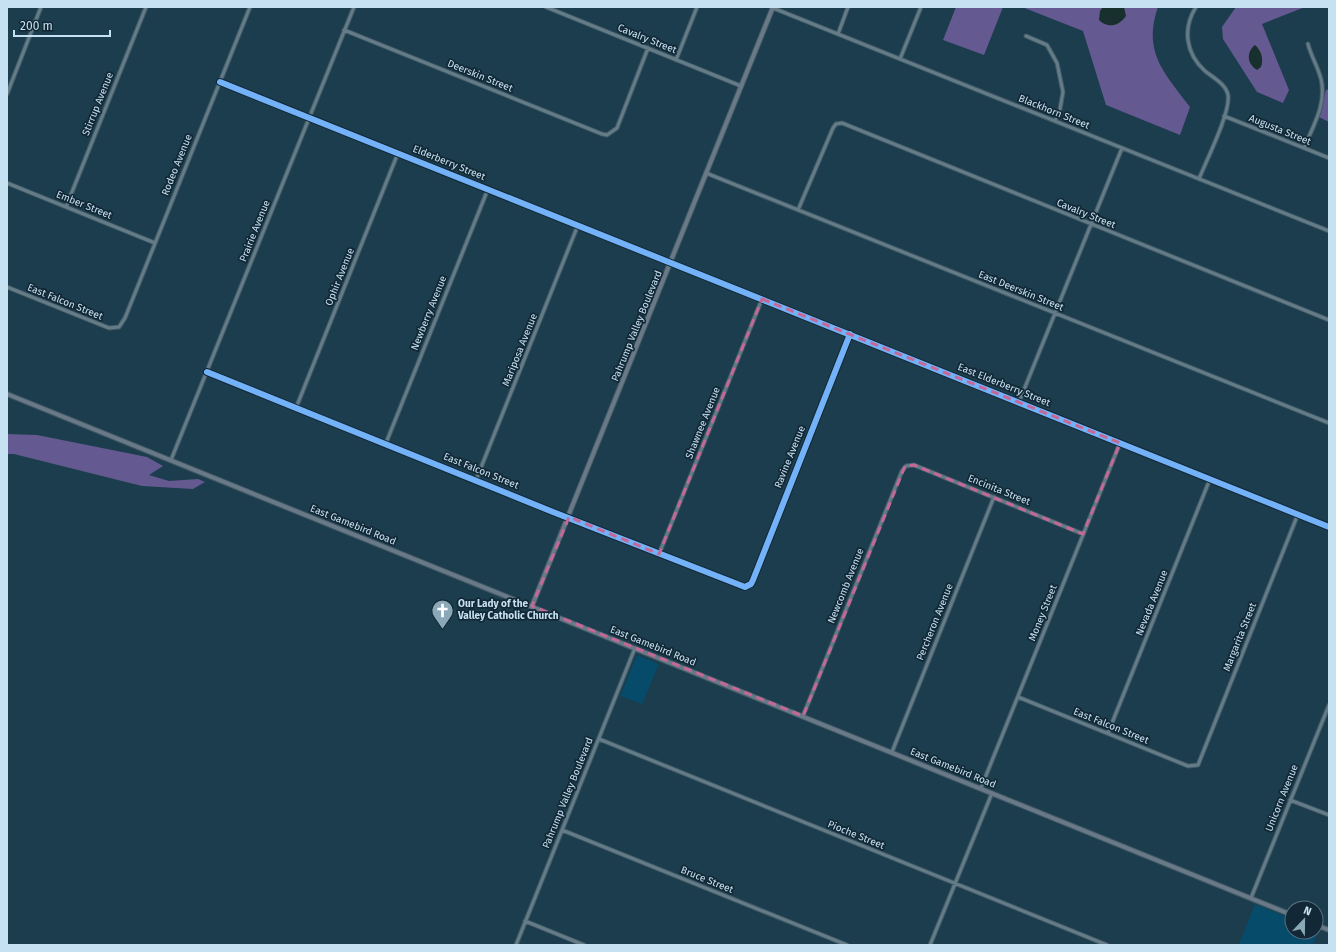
<svg xmlns="http://www.w3.org/2000/svg" width="1336" height="952" viewBox="0 0 1336 952" font-family="'Fira Sans',sans-serif">
<style>
.built{fill:#064b6a}
.green{fill:#655991}
.water{fill:#18302d}
.lines{fill:none;stroke-linecap:round;stroke-linejoin:round}
.minor-casing{stroke:#425a66;stroke-width:5}
.major-casing{stroke:#425a66;stroke-width:6}
.minor{stroke:#647b88;stroke-width:3}
.major{stroke:#697987;stroke-width:4}
.cycleway-casing{stroke:#122836;stroke-width:8}
.cycleway{stroke:#73b2f8;stroke-width:6}
.marked{fill:none;stroke:#c46897;stroke-width:3;stroke-dasharray:8 5;stroke-linejoin:round}
.labels{text-anchor:middle;dominant-baseline:central;stroke-width:3.5;stroke-linejoin:round;paint-order:stroke}
.street-label{font-size:10px;fill:#c6e1f2;stroke:#122836}
.poi-label{font-size:10px;font-weight:bold;fill:#c6e1f2;stroke:#122836;text-anchor:start}
</style>
<rect width="100%" height="100%" fill="#1c3d4d"/>
<path class="built" d="M637 655 659 664 642 704 620 696Z
M1255 904 1292 919V932H1316V929L1319 930 1313 945 1239 944Z"/>
<path class="green" d="M956 7H1003L984 55 943 40Z
M1022 7H1158C1142 52 1165 74 1190 107L1180 135 1106 105 1083 31Z
M1236 7H1305L1262 24 1289 90 1283 103 1257 92 1223 39 1222 27Z
M1329 89V122L1319 117 1326 90Z
M7 434 37 435 147 457 163 466 149 475 169 481 198 479 205 482 193 489 142 486 14 454H7Z"/>
<path class="water" d="M1103 7H1124L1126 16C1119 26 1108 29 1099 20L1100 11Z
M1255 45C1261 50 1264 59 1261 67L1257 70C1247 64 1246 52 1255 45Z"/>
<g class="lines">
<defs>
<path id="minor" d="M546 7 741 86
M1196 7C1182 29 1186 54 1205 71 1212 77 1226 84 1228 95 1231 112 1206 161 1199 179
M773 8 1329 231
M344 30 602 134 607 135 617 128 648 48
M838 34 848 7
M1026 36 1047 45 1057 63 1063 92 1060 109 1055 121
M900 59 921 7
M676 60 697 7
M220 82 1329 527
M7 94 41 7
M1224 116 1329 158
M1304 148C1313 126 1327 104 1321 79 1318 67 1311 56 1308 44
M706 173 1329 423
M7 183 155 243
M66 207 146 7
M798 210 833 128 836 124 842 123 1329 320
M7 287 109 328 119 327 125 318 250 7
M207 372 553 512 745 587 751 584 753 580 850 334
M1019 402 1122 148
M296 408 398 153
M386 443 488 189
M171 460 354 7
M476 480 578 225
M659 554 762 299
M1018 697 1188 766 1198 765 1298 514
M803 716 902 471 906 466 914 465 1083 534
M1108 733 1210 479
M599 739 1107 945
M892 752 994 497
M981 788 1120 443
M1290 800 1329 815
M562 830 847 945
M1251 898 1329 705
M525 921 584 945
M516 945 635 648
M930 945 992 793"/>
<path id="major" d="M7 394 1292 915
M532 606 773 7
M1316 925 1329 930"/>
</defs>
<use href="#minor" class="minor-casing"/>
<use href="#major" class="major-casing"/>
<use href="#minor" class="minor"/>
<use href="#major" class="major"/>
<defs>
<path id="cycleway" d="M220 82 1329 527
M207 372 553 512 745 587 751 584 753 580 850 334"/>
</defs>
<use href="#cycleway" class="cycleway-casing"/>
<use href="#cycleway" class="cycleway"/>
</g>
<path class="marked" d="M762 299 1120 443 1083 534 914 465 905 466 803 716 532 606 569 517 659 554Z"/>
<defs>
<symbol id="church-pin" viewBox="-11 -11 22 30"><path d="M0 17L-7.5 6A9.5 9.5 0 1 1 7.5 6Z" fill="#8aa8b8" stroke="#122836"/><path d="M-1.2-6h2.4v3.5h3.3v2.4h-3.3V6h-2.4V-.1h-3.3v-2.4h3.3Z" fill="#fff"/></symbol>
</defs>
<g fill-rule="evenodd">
<use href="#church-pin" x="430" y="598" width="25" height="34"/>
</g>
<g class="labels">
<g class="street-label">
<text transform="translate(647 39) rotate(22)">Cavalry Street</text>
<text transform="translate(480 76) rotate(22)">Deerskin Street</text>
<text transform="translate(98 104) rotate(-68)">Stirrup Avenue</text>
<text transform="translate(1054 112) rotate(22)">Blackhorn Street</text>
<text transform="translate(1280 130) rotate(22)">Augusta Street</text>
<text transform="translate(449 163) rotate(22)">Elderberry Street</text>
<text transform="translate(177 165) rotate(-68)">Rodeo Avenue</text>
<text transform="translate(84 205) rotate(22)">Ember Street</text>
<text transform="translate(1086 214) rotate(22)">Cavalry Street</text>
<text transform="translate(255 231) rotate(-68)">Prairie Avenue</text>
<text transform="translate(340 277) rotate(-68)">Ophir Avenue</text>
<text transform="translate(1021 291) rotate(22)">East Deerskin Street</text>
<text transform="translate(65 302) rotate(22)">East Falcon Street</text>
<text transform="translate(429 313) rotate(-68)">Newberry Avenue</text>
<text transform="translate(637 326) rotate(-68)">Pahrump Valley Boulevard</text>
<text transform="translate(520 350) rotate(-68)">Mariposa Avenue</text>
<text transform="translate(1004 385) rotate(22)">East Elderberry Street</text>
<text transform="translate(703 423) rotate(-68)">Shawnee Avenue</text>
<text transform="translate(790 457) rotate(-68)">Ravine Avenue</text>
<text transform="translate(481 471) rotate(22)">East Falcon Street</text>
<text transform="translate(999 490) rotate(22)">Encinita Street</text>
<text transform="translate(353 525) rotate(22)">East Gamebird Road</text>
<text transform="translate(846 586) rotate(-68)">Newcomb Avenue</text>
<text transform="translate(1152 603) rotate(-68)">Nevada Avenue</text>
<text transform="translate(1043 613) rotate(-68)">Money Street</text>
<text transform="translate(935 622) rotate(-68)">Percheron Avenue</text>
<text transform="translate(1240 637) rotate(-68)">Margarita Street</text>
<text transform="translate(653 646) rotate(22)">East Gamebird Road</text>
<text transform="translate(1111 726) rotate(22)">East Falcon Street</text>
<text transform="translate(953 768) rotate(22)">East Gamebird Road</text>
<text transform="translate(568 793) rotate(-68)">Pahrump Valley Boulevard</text>
<text transform="translate(1282 798) rotate(-68)">Unicorn Avenue</text>
<text transform="translate(856 835) rotate(22)">Pioche Street</text>
<text transform="translate(707 880) rotate(22)">Bruce Street</text>
</g>
<g class="poi-label">
<text x="458" y="604">Our Lady of the<tspan x="458" dy="12">Valley Catholic Church</tspan></text>
</g>
</g>
<rect width="1336" height="952" fill="none" stroke="#c6e1f2" stroke-width="16"/>
<g transform="translate(1304 920) rotate(22)"><circle r="19" fill="#122836" stroke="#5a7281"/>
<path d="M0-3L7 15L0 10L-7 15Z" fill="#8aa8b8"/>
<text y="-6" font-size="11" font-weight="bold" text-anchor="middle" fill="#c6e1f2">N</text>
</g>
<path d="M14 30v6h96v-6" fill="none" stroke="#c6e1f2" stroke-width="2"/>
<text x="20" y="30" font-size="12" fill="#c6e1f2" stroke="#122836" stroke-width="3" paint-order="stroke">200 m</text>
</svg>
